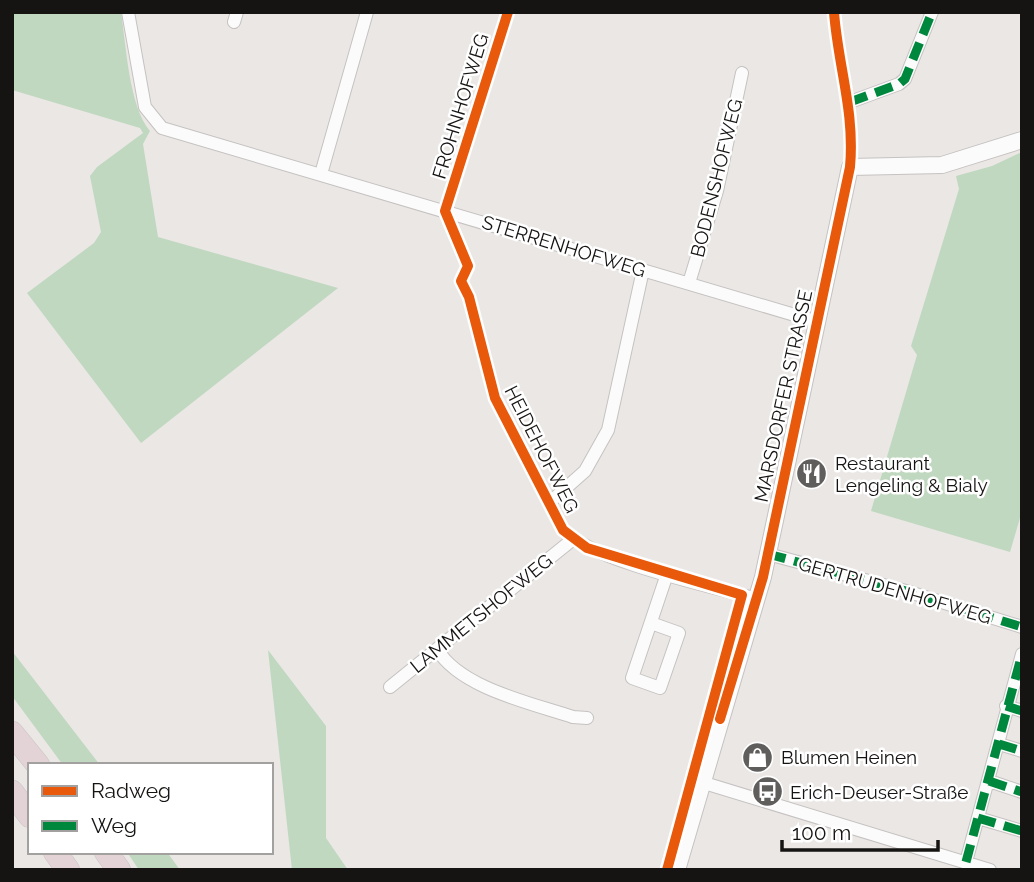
<svg xmlns="http://www.w3.org/2000/svg" width="1034" height="882" viewBox="0 0 1034 882" font-family="Raleway,sans-serif">
<style>
.green{fill:#c0d8bf}
.lines{fill:none;stroke-linecap:round;stroke-linejoin:round}
.minor-casing{stroke:#c5c2c1;stroke-width:14}
.tertiary-casing{stroke:#c5c2c1;stroke-width:18}
.motorway-casing{stroke:#c5c3c2;stroke-width:24}
.minor{stroke:#fcfbfb;stroke-width:12}
.tertiary{stroke:#fcfbfb;stroke-width:16}
.motorway{stroke:#e4d3d6;stroke-width:23}
.quiet{stroke:#00873e;stroke-width:9;stroke-dasharray:18 9;stroke-linecap:butt}
.cycleway-casing{stroke:#fff;stroke-width:15}
.cycleway{stroke:#e8590c;stroke-width:10}
.labels{text-anchor:middle;dominant-baseline:central;stroke-width:5;stroke-linejoin:round;paint-order:stroke}
.street-label{font-size:19px;fill:#161412;stroke:#fff}
.poi-label{font-size:19px;fill:#161412;stroke:#fff;text-anchor:start}
</style>
<rect width="100%" height="100%" fill="#eae7e5"/>
<path class="green" d="M12 12H121C126 44 129 107 150 131L143 144 158 237 338 288 141 443 27 293 94 243 101 232 90 176 97 167 143 133 140 128 12 90Z
M1022 152V511L1010 552 871 511 917 355 911 346 959 189 956 176 992 166Z
M268 650 326 726V838L348 870H292Z
M12 651 100 765H63L12 696Z
M127 852H167L180 870H139Z"/>
<g class="lines">
<defs>
<path id="minor" d="M128 12 145 107 162 128 815 321
M834 12C838 66 855 111 850 167
M234 22 237 12
M850 102 899 84 905 79 932 12
M321 174 367 12
M445 211 508 12
M461 281 469 297 495 398 563 530C590 560 713 587 757 599
M689 283 717 191 742 73
M549 503 585 471 608 430 643 270
M768 554 906 591 1022 627
M651 623 679 633 660 688 632 678 667 574
M437 649C460 688 531 703 573 717L587 718
M390 687 572 540
M1006 706 1022 711
M999 744 1022 751
M989 781 1022 792
M701 782 990 870
M978 818 1022 831
M966 862 1022 654"/>
<path id="tertiary" d="M677 870 763 577 850 167 942 165 1022 140"/>
<path id="motorway" d="M12 733 38 765
M12 792 30 816
M55 852 68 870
M106 852 119 870"/>
</defs>
<use href="#minor" class="minor-casing"/>
<use href="#tertiary" class="tertiary-casing"/>
<use href="#motorway" class="motorway-casing"/>
<use href="#minor" class="minor"/>
<use href="#tertiary" class="tertiary"/>
<use href="#motorway" class="motorway"/>
<path class="quiet" d="M850 102 899 84 905 79 932 12
M768 554 906 591 1022 627
M1006 706 1022 711
M999 744 1022 751
M989 781 1022 792
M978 818 1022 831
M966 862 1022 654"/>
<defs>
<path id="cycleway" d="M508 12 445 211 468 266 461 281 469 297 495 398 563 530 587 548 742 595 667 870
M720 719 763 577 850 167C855 111 838 66 834 12"/>
</defs>
<use href="#cycleway" class="cycleway-casing"/>
<use href="#cycleway" class="cycleway"/>
</g>
<defs>
<symbol id="restaurant-disc" viewBox="-11 -11 22 22"><circle r="9.5" fill="#605e5c" stroke="#fff"/><path d="M-5-6h1v4h1v-4h1v4h1v-4h1v5L-1.5 .5V6h-2V.5L-5-1ZM5-6V6H3V1.5H1.5Q1.5-4 5-6Z" fill="#fff"/></symbol>
<symbol id="shop-disc" viewBox="-11 -11 22 22"><circle r="9.5" fill="#605e5c" stroke="#fff"/><path d="M-5-2.5h2.3a2.7 3.5 0 0 1 5.4 0H5L5.5 6h-11ZM-1.5-2.5h3a1.5 2.3 0 0 0-3 0Z" fill="#fff"/></symbol>
<symbol id="bus-disc" viewBox="-11 -11 22 22"><circle r="9.5" fill="#605e5c" stroke="#fff"/><path d="M-5-6H5V4H4V6H2V4H-2V6H-4V4H-5ZM-3.5-4V0h7V-4ZM-3.5 1.2v1.5H-2V1.2ZM2 1.2v1.5H3.5V1.2Z" fill="#fff"/></symbol>
</defs>
<g fill-rule="evenodd">
<use href="#restaurant-disc" x="794" y="456" width="35" height="35"/>
<use href="#shop-disc" x="740" y="740" width="35" height="35"/>
<use href="#bus-disc" x="750" y="774" width="35" height="35"/>
</g>
<g class="labels">
<g class="street-label">
<text transform="translate(460 106) rotate(-73)">FROHNHOFWEG</text>
<text transform="translate(716 178) rotate(-76)">BODENSHOFWEG</text>
<text transform="translate(564 246) rotate(17)">STERRENHOFWEG</text>
<text transform="translate(783 396) rotate(-78)">MARSDORFER STRASSE</text>
<text transform="translate(542 449) rotate(63)">HEIDEHOFWEG</text>
<text transform="translate(895 590) rotate(16)">GERTRUDENHOFWEG</text>
<text transform="translate(481 613) rotate(-39)">LAMMETSHOFWEG</text>
</g>
<g class="poi-label">
<text x="835" y="463">Restaurant<tspan x="835" dy="22">Lengeling &amp; Bialy</tspan></text>
<text x="781" y="757">Blumen Heinen</text>
<text x="790" y="792">Erich-Deuser-Straße</text>
</g>
</g>
<rect width="1034" height="882" fill="none" stroke="#161412" stroke-width="28"/>
<rect x="28" y="763" width="245" height="91" fill="#ffffff" stroke="#a2a1a0" stroke-width="2"/>
<rect x="42" y="786" width="35" height="10" fill="#e8590c" stroke="#a2a1a0" stroke-width="2"/>
<text x="91" y="798" font-size="21" fill="#161412">Radweg</text>
<rect x="42" y="821" width="35" height="10" fill="#00873e" stroke="#a2a1a0" stroke-width="2"/>
<text x="91" y="833" font-size="21" fill="#161412">Weg</text>
<path d="M782 840v10h156v-10" fill="none" stroke="#161412" stroke-width="3.5"/>
<text x="792" y="840" font-size="21" fill="#161412" stroke="#ffffff" stroke-width="5" paint-order="stroke">100 m</text>
</svg>
